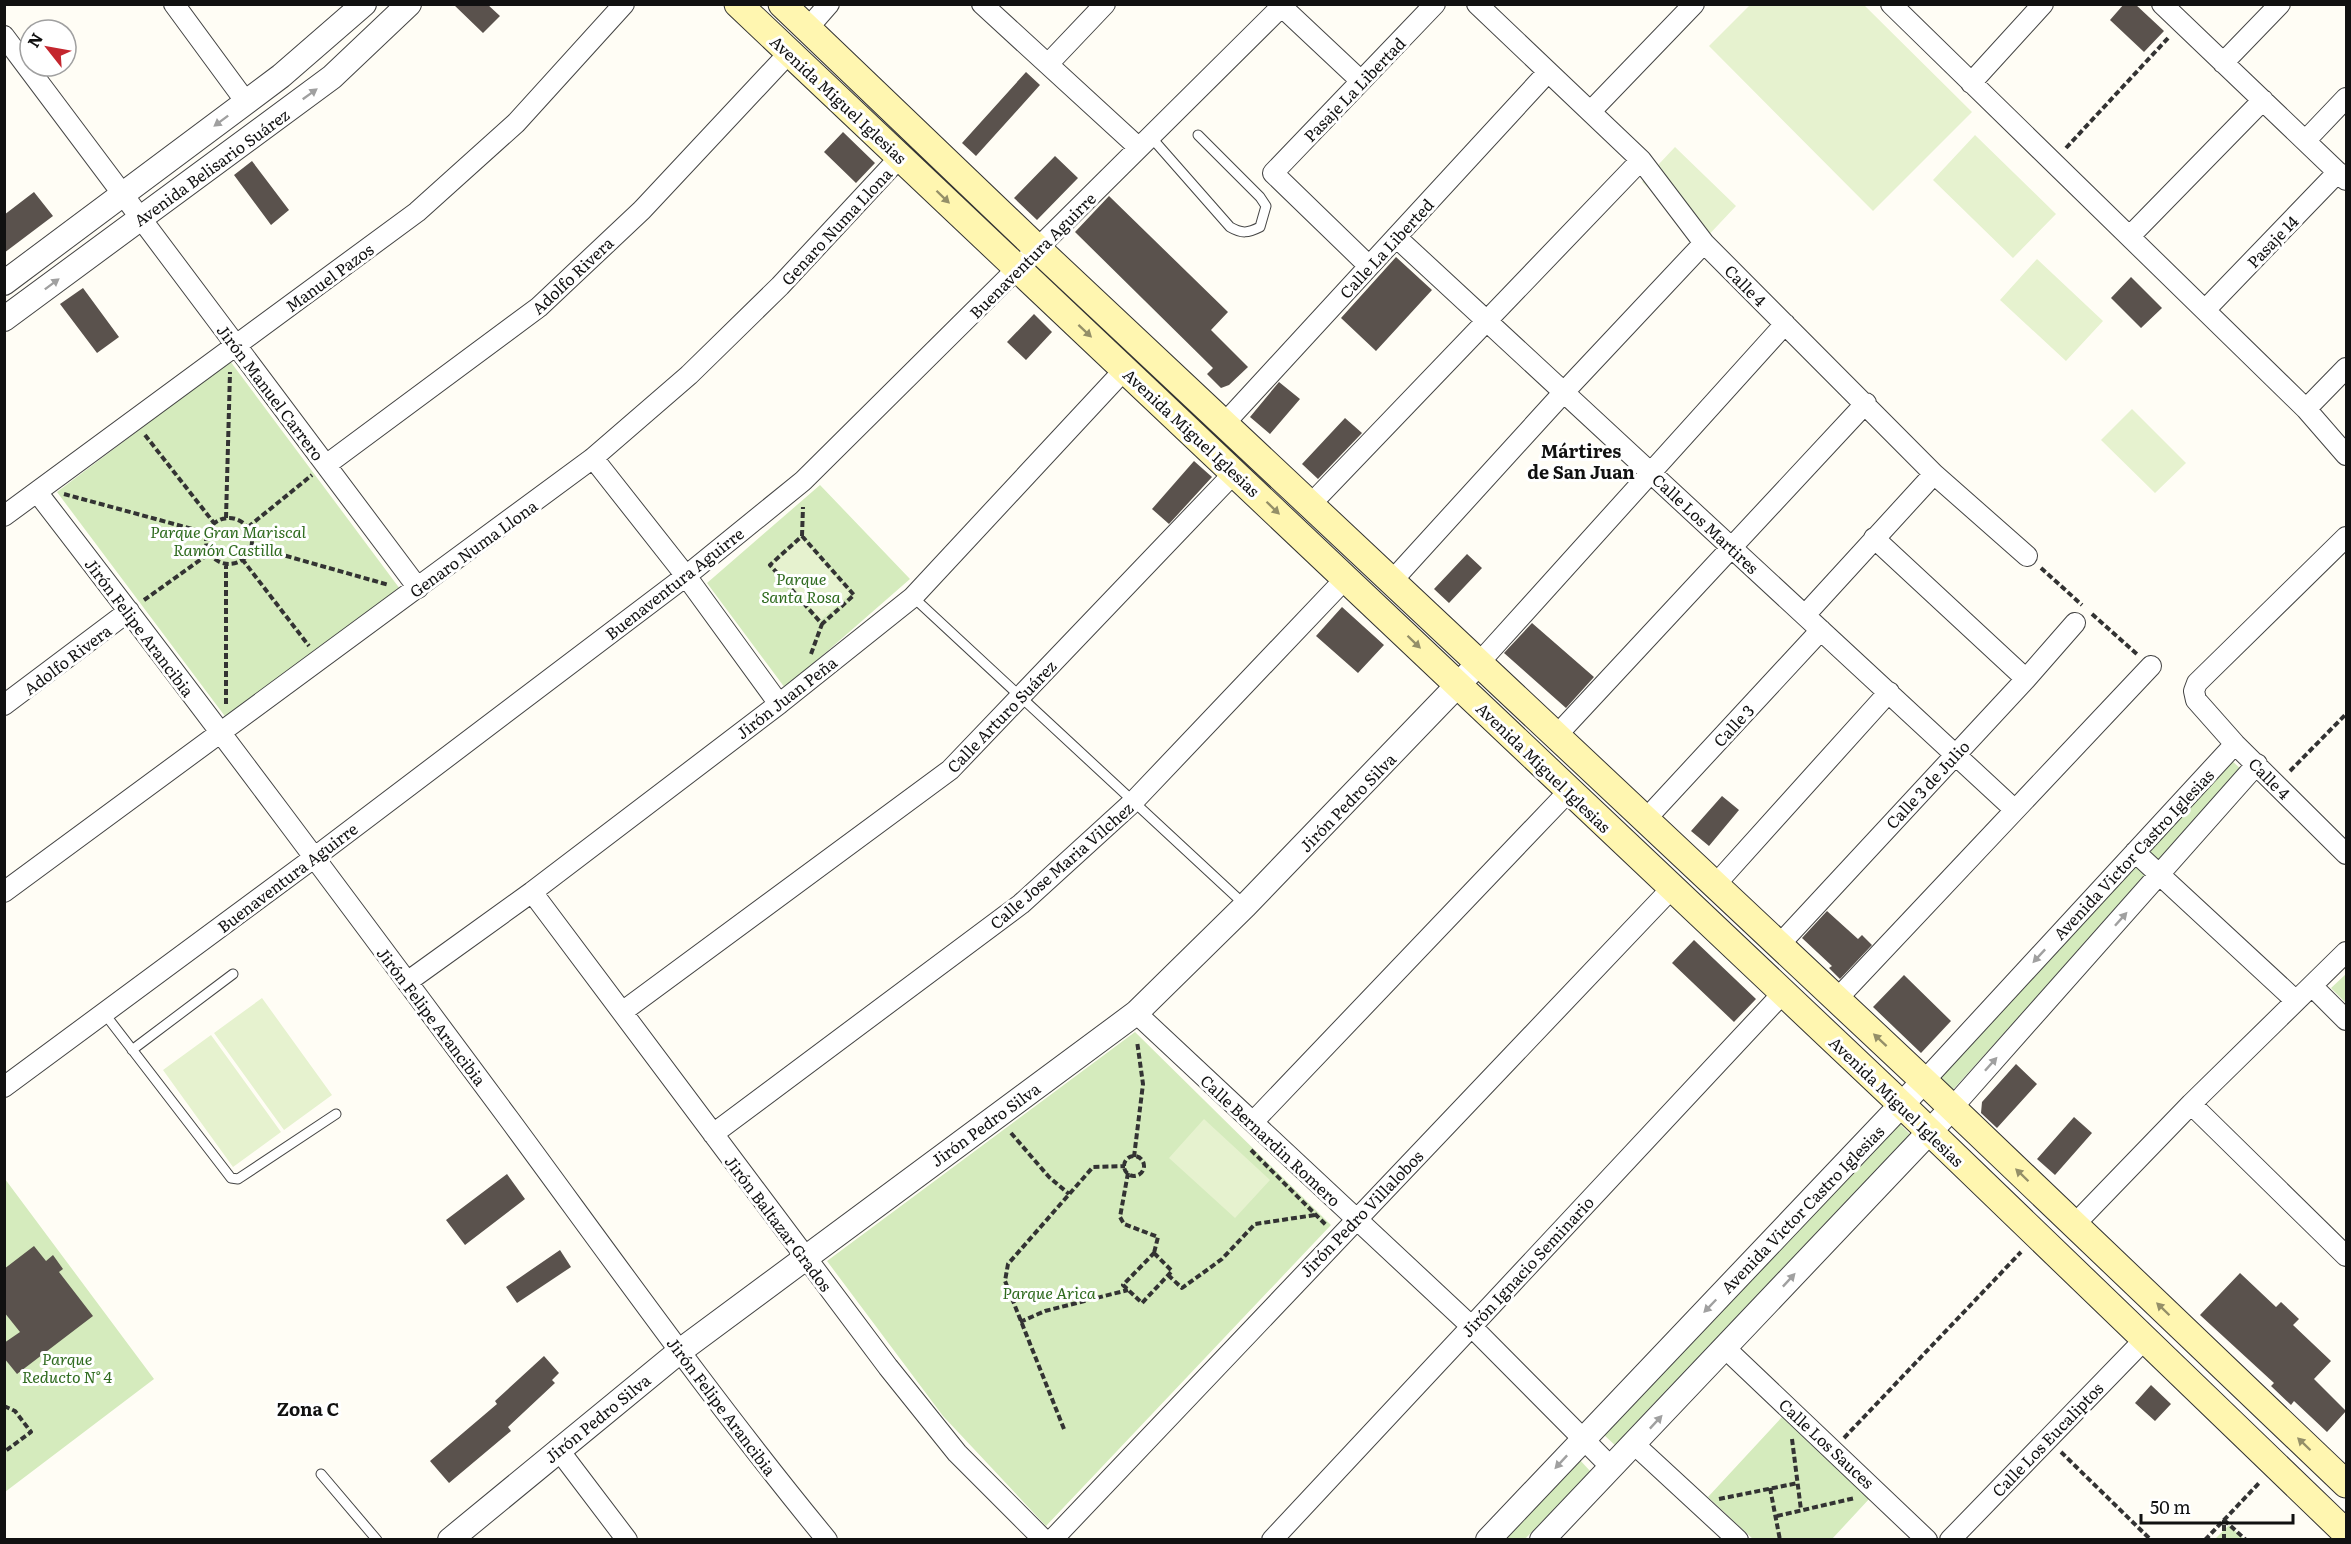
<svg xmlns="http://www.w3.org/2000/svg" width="2351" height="1544" viewBox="0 0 2351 1544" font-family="Literata,serif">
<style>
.green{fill:#d5ebbd}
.pitch{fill:#e6f2cf}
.building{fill:#5a524d}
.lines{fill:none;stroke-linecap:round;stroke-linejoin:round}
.service-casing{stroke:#444;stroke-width:11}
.minor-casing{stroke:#444;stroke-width:22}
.tertiary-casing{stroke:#444;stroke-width:26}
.secondary-casing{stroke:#333;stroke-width:29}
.path{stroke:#333;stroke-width:4;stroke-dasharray:6 3;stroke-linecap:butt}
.service{stroke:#fff;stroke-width:9}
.minor{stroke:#fff;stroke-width:20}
.tertiary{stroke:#fff;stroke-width:24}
.secondary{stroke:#fff6b0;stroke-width:27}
.oneway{fill:#a0a0a0}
.oneway2{fill:#948f68}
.labels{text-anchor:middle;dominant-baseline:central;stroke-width:6;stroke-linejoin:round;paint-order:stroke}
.street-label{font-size:16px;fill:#111;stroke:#fff}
.park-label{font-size:16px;font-style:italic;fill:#2f6b1f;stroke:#fff}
.neighbourhood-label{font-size:18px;font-weight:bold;fill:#111;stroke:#fff}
</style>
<rect width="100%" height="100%" fill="#fffdf5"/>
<path class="green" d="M230 361 400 589 227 719 57 492Z
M820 485 910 579 785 688 707 583Z
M2230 759 2243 771 1949 1094 1936 1082Z
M2346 974V1003L2331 988Z
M1135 1032 1331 1225 1046 1526 943 1416 827 1261Z
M1897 1121 1912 1136 1618 1448 1603 1434Z
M5 1179 154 1379 5 1492 4 1179Z
M1782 1417 1870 1498 1832 1539 1754 1540 1708 1497Z
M1578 1458 1591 1472 1525 1539 1500 1540Z
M2229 1525 2244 1539H2215Z"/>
<path class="pitch" d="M1750 5H1864L1972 112 1873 211 1709 46Z
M1975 135 2056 214 2013 258 1933 180Z
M1675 147 1736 206 1703 241 1642 182Z
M2037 259 2103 321 2066 361 2000 300Z
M2132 409 2186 463 2155 493 2101 440Z
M802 538 851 593 821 620 772 565Z
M262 998 332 1095 284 1130 214 1033Z
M211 1035 281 1132 233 1167 163 1070Z
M1204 1119 1270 1180 1235 1218 1169 1158Z"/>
<path class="building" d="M453 4H487L500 16 483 33Z
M2124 4H2135L2164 31 2144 52 2110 20Z
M1026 72 1040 85 976 156 962 143Z
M843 132 875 163 856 183 824 152Z
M1055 156 1078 178 1037 220 1014 198Z
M252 161 289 210 271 225 234 175Z
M34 192 53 216 4 253V215Z
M1109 196 1228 312 1211 330 1248 367 1229 385 1221 388 1207 374 1213 368 1075 232Z
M1396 257 1432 290 1376 351 1341 318Z
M2131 277 2162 308 2141 328 2111 298Z
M83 288 119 337 97 353 60 304Z
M1034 314 1052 332 1026 360 1007 342Z
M1279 382 1300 399 1270 434 1250 417Z
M1345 418 1362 433 1318 479 1302 464Z
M1194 461 1212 477 1169 524 1152 509Z
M1467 554 1482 568 1449 603 1434 589Z
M1342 607 1384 645 1358 673 1316 636Z
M1532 623 1594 677 1566 708 1504 653Z
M1722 796 1739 810 1709 846 1691 831Z
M1827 911 1858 939 1862 935 1872 945 1840 979 1829 968 1832 966 1802 938Z
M1694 940 1756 999 1734 1022 1672 963Z
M1904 975 1951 1021 1921 1053 1873 1007Z
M2016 1064 2037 1084 1997 1128 1981 1113 1982 1102Z
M2074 1117 2092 1133 2055 1175 2037 1159Z
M507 1174 525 1199 465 1245 446 1220Z
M34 1246 46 1261 53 1255 63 1269 59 1272 93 1316 17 1374 4 1358V1343L20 1332 4 1312V1269Z
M560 1250 571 1267 517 1303 506 1287Z
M2240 1273 2276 1307 2281 1302 2299 1319 2293 1325 2331 1361 2314 1379 2346 1411 2327 1432 2294 1401 2291 1405 2271 1386 2274 1383 2200 1315Z
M544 1356 559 1373 552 1380 555 1383 508 1427 511 1431 449 1483 430 1461 497 1404 495 1401Z
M2151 1385 2171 1404 2155 1421 2135 1403Z"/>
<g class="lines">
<defs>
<path id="service" d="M1150 136 1230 227C1242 234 1248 233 1260 227L1266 206 1260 197 1198 135
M913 597 1245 905
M104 1013 231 1178 238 1179 336 1114
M132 1050 233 974
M321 1474 377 1540"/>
<path id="minor" d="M174 4 246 102
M982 4 1138 147
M1279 4 1361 81
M1477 4 1641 160 1704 243 1934 474 2027 556
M1891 4 2306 409 2346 455
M2162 4 2346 180
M808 28 829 4
M4 36 418 588
M2223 63 2280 4
M1048 64 1105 4
M1971 83 2043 4
M1591 111 1694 4
M2306 140 2346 98
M2130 236 2263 100
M1396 237 2015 810
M1369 266 1273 173 1435 4
M2205 310 2338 172
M2306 409 2346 368
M1223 425 1548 72
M593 458 686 576 779 704
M326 465 539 307 642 210 789 53
M37 492C197 699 353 909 509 1119 613 1260 715 1404 827 1540
M1310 505 1641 160
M4 516 417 212 516 123 624 4
M2346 537 2197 683 2194 691 2196 700 2235 744 2346 854
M1874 538 2026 679
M1391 582 1564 392 1704 243
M1805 615 1934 474
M1478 664 1785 324
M4 705 129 611
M1556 736 1866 403
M1645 820 1821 630
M2135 852 2296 1001
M1715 885 1889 692
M4 892 593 458 689 375 780 286 901 156
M532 892 888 1367 957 1453 1044 1540
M1779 945 2026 679 2075 623
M407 982 532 892 779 704 913 597 1126 368
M2312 986 2346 1020
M1837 999 2151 666
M622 1012 950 770 1235 472
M1136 1013 1471 1326 1612 1468
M1924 1081 2235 744
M4 1087 315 857 686 576 803 481 1281 7
M2191 1104 2346 1256
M1952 1108 2257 764
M1253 1122 1569 791
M713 1134 1021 904 1133 802 1346 578
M2074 1225 2191 1104 2346 952
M1725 1348 1927 1540
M1634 1444 1738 1540
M558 1449 627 1540
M1052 1540 1672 888
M1272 1540 1783 993
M1950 1540 2145 1339"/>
<path id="tertiary" d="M4 283 281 76 364 4
M4 319 332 77 409 4
M450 1540 680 1351 1136 1013 1245 906 1478 664
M1488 1540 1924 1081
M1542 1540 1952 1108"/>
<path id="secondary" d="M738 4 1901 1104 2346 1533
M782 4 1038 249 1924 1081 2346 1484"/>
</defs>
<use href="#service" class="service-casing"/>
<use href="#minor" class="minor-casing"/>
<use href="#tertiary" class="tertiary-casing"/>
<use href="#secondary" class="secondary-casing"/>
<path class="path" d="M2066 148 2169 37
M145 435 214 523
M64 494 207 533
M226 518 230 372
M206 541a23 23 0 1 1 46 0a23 23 0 1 1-46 0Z
M248 527 312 475
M802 536 854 595 822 624 770 565Z
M802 536 803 507
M251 546 389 585
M242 559 309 646
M226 563V705
M2041 568 2082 605
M144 600 210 553
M2092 614 2138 655
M811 654 822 624
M2290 771 2346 714
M1011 1133 1049 1177 1069 1194
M1251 1150 1326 1225
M1124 1166a10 10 0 1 1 20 0a10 10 0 1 1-20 0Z
M1134 1157 1143 1084 1137 1041
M1128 1173 1120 1217 1124 1224 1158 1237 1154 1253
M1154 1253 1172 1271 1142 1303 1123 1285Z
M1168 1275 1182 1288 1222 1259 1255 1224 1315 1215
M1020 1322 1045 1311 1128 1290
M4 1406 15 1411 31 1432 4 1452
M1064 1429 1005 1281 1008 1264 1093 1167 1125 1166
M1844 1438 2021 1252
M1792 1439 1801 1510
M2061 1452 2151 1540
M1770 1488 1780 1540
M1719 1499 1798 1483
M1777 1516 1855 1498
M2224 1520 2246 1540
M2205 1540 2260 1482
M2224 1540V1520"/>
<use href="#service" class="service"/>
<use href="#minor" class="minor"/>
<use href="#tertiary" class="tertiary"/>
<use href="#secondary" class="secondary"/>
</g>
<defs><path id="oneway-solid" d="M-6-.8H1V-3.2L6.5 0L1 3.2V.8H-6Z" transform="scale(1.5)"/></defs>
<g class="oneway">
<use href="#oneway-solid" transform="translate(310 94) rotate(-36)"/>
<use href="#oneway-solid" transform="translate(221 121) rotate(143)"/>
<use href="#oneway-solid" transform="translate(52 284) rotate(-37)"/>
<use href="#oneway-solid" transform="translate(2121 919) rotate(-48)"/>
<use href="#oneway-solid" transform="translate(2039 956) rotate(133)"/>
<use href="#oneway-solid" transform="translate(1991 1064) rotate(-48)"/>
<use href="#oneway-solid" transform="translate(1789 1280) rotate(-47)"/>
<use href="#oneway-solid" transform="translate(1710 1306) rotate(134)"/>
<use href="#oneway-solid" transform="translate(1656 1422) rotate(-47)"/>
<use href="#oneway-solid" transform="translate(1561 1462) rotate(133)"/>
</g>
<g class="oneway2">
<use href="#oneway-solid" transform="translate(943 197) rotate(44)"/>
<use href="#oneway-solid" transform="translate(1085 331) rotate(43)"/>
<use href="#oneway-solid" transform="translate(1273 508) rotate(44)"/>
<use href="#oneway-solid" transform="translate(1414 642) rotate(44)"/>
<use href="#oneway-solid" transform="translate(1880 1040) rotate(-137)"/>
<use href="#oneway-solid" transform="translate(2022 1175) rotate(-136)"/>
<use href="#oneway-solid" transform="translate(2163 1309) rotate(-136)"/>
<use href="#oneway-solid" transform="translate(2304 1444) rotate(-136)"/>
</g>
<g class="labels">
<g class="street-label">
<text transform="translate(1354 89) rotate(-46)">Pasaje La Libertad</text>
<text transform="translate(839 99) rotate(43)">Avenida Miguel Iglesias</text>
<text transform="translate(211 167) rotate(-36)">Avenida Belisario Suárez</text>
<text transform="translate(836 226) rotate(-47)">Genaro Numa Llona</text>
<text transform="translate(2272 241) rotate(-46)">Pasaje 14</text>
<text transform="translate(1386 248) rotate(-47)">Calle La Liberted</text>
<text transform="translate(1032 255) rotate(-45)">Buenaventura Aguirre</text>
<text transform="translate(572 275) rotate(-43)">Adolfo Rivera</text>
<text transform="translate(329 277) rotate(-36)">Manuel Pazos</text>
<text transform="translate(1746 285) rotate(45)">Calle 4</text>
<text transform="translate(271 392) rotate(53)">Jirón Manuel Carrero</text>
<text transform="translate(1192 432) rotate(43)">Avenida Miguel Iglesias</text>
<text transform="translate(1706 523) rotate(43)">Calle Los Martires</text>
<text transform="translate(473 548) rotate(-36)">Genaro Numa Llona</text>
<text transform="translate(674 583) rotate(-38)">Buenaventura Aguirre</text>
<text transform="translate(140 627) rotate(53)">Jirón Felipe Arancibia</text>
<text transform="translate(67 659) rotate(-37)">Adolfo Rivera</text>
<text transform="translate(786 697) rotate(-38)">Jirón Juan Peña</text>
<text transform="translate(1001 716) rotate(-46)">Calle Arturo Suárez</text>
<text transform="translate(1733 725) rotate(-47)">Calle 3</text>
<text transform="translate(1544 767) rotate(44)">Avenida Miguel Iglesias</text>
<text transform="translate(2270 778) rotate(45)">Calle 4</text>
<text transform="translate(1927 784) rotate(-47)">Calle 3 de Julio</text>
<text transform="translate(1347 802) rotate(-46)">Jirón Pedro Silva</text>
<text transform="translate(2133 854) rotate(-47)">Avenida Victor Castro Iglesias</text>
<text transform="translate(1061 865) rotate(-41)">Calle Jose Maria Vilchez</text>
<text transform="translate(287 877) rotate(-37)">Buenaventura Aguirre</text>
<text transform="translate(432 1016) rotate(53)">Jirón Felipe Arancibia</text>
<text transform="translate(1897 1101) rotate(44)">Avenida Miguel Iglesias</text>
<text transform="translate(985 1124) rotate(-36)">Jirón Pedro Silva</text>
<text transform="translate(1271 1140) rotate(43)">Calle Bernardin Romero</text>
<text transform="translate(1802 1209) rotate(-46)">Avenida Victor Castro Iglesias</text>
<text transform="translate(1361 1213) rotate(-46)">Jirón Pedro Villalobos</text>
<text transform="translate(779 1223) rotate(53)">Jirón Baltazar Grados</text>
<text transform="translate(1527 1266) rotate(-47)">Jirón Ignacio Seminario</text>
<text transform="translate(722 1406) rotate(53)">Jirón Felipe Arancibia</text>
<text transform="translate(597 1418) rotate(-39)">Jirón Pedro Silva</text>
<text transform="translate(2047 1439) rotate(-46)">Calle Los Eucaliptos</text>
<text transform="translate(1827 1443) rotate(43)">Calle Los Sauces</text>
</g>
<g class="park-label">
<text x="228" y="531">Parque Gran Mariscal<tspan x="228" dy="18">Ramón Castilla</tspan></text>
<text x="801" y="578">Parque<tspan x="801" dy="18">Santa Rosa</tspan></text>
<text x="1049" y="1292">Parque Arica</text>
<text x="67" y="1358">Parque<tspan x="67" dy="18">Reducto N° 4</tspan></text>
</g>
<g class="neighbourhood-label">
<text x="1581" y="450">Mártires<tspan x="1581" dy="21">de San Juan</tspan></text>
<text x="308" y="1408">Zona C</text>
</g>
</g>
<rect width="2351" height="1544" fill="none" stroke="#111111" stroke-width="12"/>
<g transform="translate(48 48) rotate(301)"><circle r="28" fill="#ffffff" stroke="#a0a0a0" stroke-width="1.5"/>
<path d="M0-4.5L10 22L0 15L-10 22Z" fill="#c4262e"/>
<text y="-9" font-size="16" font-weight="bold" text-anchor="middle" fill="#111111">N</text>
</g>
<path d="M2141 1514v9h152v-9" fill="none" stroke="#111111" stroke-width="3"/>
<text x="2150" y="1514" font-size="18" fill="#111111" stroke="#ffffff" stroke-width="4.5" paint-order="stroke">50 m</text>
</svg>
